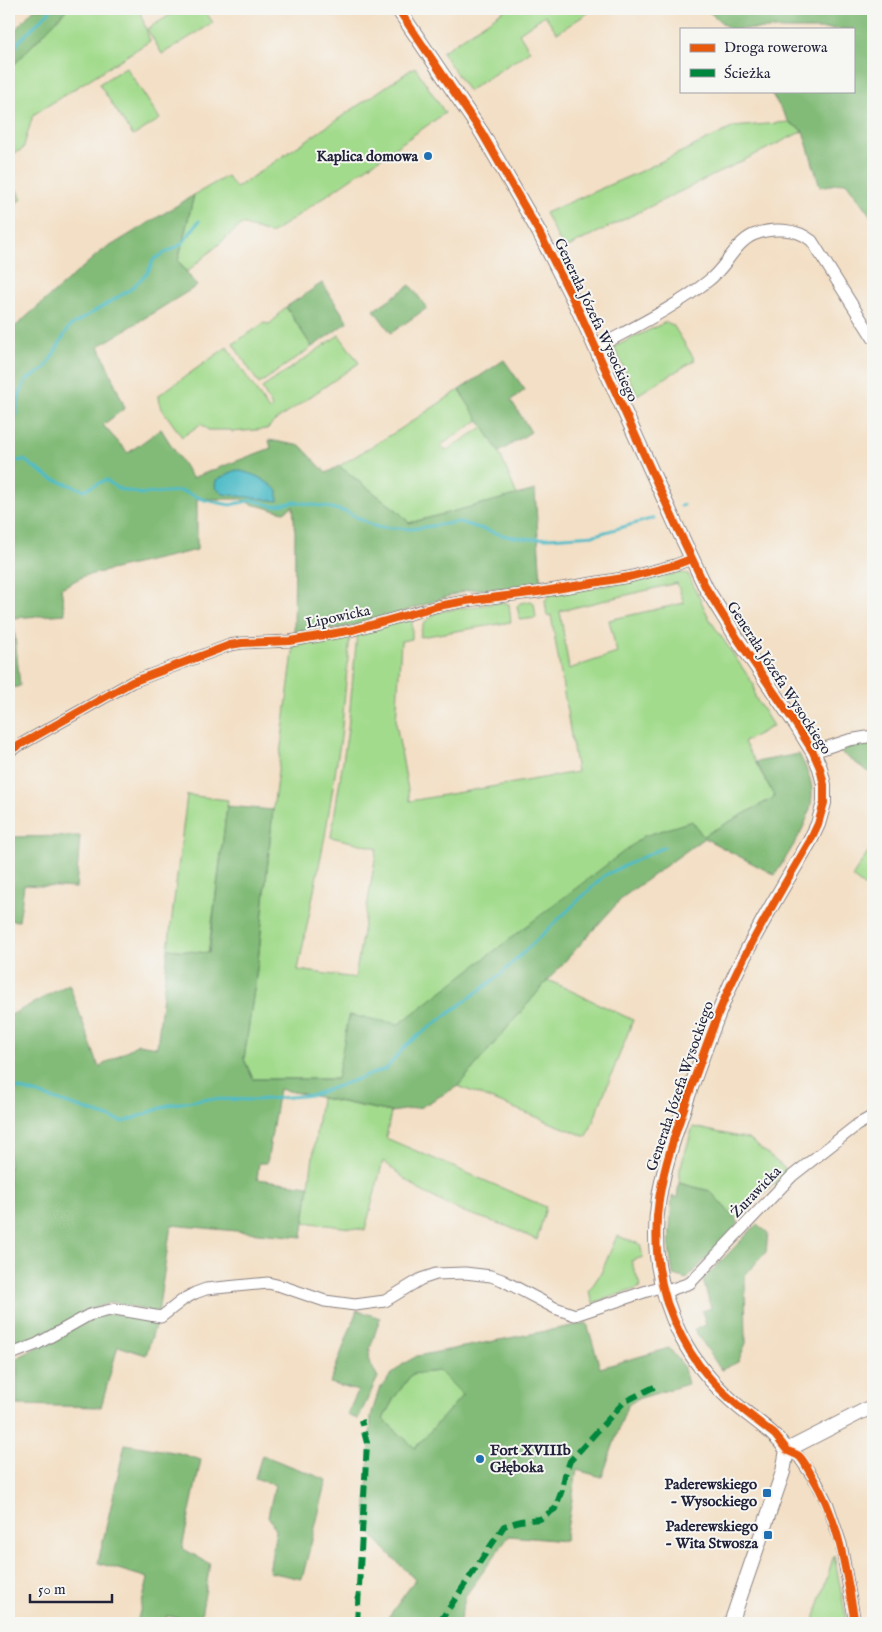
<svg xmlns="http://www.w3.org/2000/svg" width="882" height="1632" viewBox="0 0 882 1632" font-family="'IM FELL English',serif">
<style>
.green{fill:#a3db8d;stroke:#627e64;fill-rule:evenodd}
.forest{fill:#82bb78;stroke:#526e5a;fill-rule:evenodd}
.water{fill:#4fbcc8;stroke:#386f82}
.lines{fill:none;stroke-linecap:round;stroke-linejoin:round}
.stream{stroke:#4fbcc8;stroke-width:3}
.minor-casing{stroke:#8a8080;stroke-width:13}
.tertiary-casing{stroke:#8a8080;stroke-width:16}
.minor{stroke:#fff;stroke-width:11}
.tertiary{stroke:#fff;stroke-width:14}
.quiet{stroke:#00873e;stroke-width:6;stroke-dasharray:12 6;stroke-linecap:butt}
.cycleway-casing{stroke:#f6f6f2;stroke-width:11}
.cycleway{stroke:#e8590c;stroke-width:8}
.poi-dot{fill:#1f6fb2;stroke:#f6f6f2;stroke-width:2}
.labels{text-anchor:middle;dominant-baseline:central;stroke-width:4;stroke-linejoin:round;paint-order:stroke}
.poi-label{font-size:15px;font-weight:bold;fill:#22223b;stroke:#f6f6f2;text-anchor:end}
.street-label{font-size:15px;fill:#22223b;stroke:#f6f6f2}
</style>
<rect width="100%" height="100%" fill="#f6f6f2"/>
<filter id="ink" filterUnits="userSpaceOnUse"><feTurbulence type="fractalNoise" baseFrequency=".02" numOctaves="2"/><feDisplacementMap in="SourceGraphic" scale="10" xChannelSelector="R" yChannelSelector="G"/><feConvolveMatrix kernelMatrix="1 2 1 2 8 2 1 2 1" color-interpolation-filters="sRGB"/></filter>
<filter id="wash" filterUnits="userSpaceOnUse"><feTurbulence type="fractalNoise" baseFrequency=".0096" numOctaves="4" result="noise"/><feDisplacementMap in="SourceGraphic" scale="20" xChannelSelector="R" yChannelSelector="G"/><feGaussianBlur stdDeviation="1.12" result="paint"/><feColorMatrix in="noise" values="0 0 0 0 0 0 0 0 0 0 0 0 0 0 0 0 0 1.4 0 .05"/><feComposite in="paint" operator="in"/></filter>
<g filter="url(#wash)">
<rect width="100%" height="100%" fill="#f3dfc5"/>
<path class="green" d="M67 9H139L150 41 33 115 23 149 9 156V70Z
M180 9H204L213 23 162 54 147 29Z
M506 9H594L557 33 545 15 519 33 530 51 468 91 442 52Z
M126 67 160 119 133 136 99 84Z
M415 67 445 113 271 234 242 224 187 272 178 261 194 195 227 176 236 188Z
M789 122 803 131 568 247 563 248 545 213 639 172 734 127Z
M9 177 22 199 9 206Z
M286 307 312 347 259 384 233 344 264 323 269 324C277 319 279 312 286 307Z
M666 322 673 325 695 360 637 395 614 347Z
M339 335 359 363 275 421 267 429 232 432 231 430H208L201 424 182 437 160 406 159 395 227 347 269 410 272 407 262 388Z
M459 390 479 420 441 445 446 451 483 427 499 452 517 495 409 523 399 512 339 466 399 430Z
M678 573H684L688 574 710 620 754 685 755 697 773 726 744 742 775 797 703 836 621 873 404 1054 336 1079H253L244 1059 258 962 273 810 294 644 350 635 341 737 325 836 298 970 355 978 377 848 331 837 348 729 357 634 412 618V639L401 641 396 723 410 801 577 772 551 615 547 616 545 600 550 595ZM677 583 684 603 609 620 617 653 569 669 560 611Z
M531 601 534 603 536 618 520 620 517 606 520 603Z
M502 602 509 604 511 622 420 637 421 631 424 623 437 612Z
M187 795 228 800 208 954 168 949Z
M873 844V893L852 877Z
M548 980 633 1020 587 1137 458 1086Z
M321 1098 391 1112 386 1138 546 1207 537 1240 509 1227 458 1210 419 1190 383 1161 365 1230 304 1222Z
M693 1127 749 1139 788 1171 761 1195 736 1220 710 1191 679 1183 680 1169Z
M617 1236 640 1244 643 1257 631 1261 640 1285 639 1288 593 1303 589 1291 601 1273Z
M439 1371 463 1395 415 1448 383 1419 394 1398 412 1374Z
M834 1555 847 1623H813Z"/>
<path class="forest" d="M34 9H67L9 70V37Z
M706 9H873V219L846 182 820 187 803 131 789 122 770 91H853V29H729Z
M194 195 178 261 197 286 99 346 125 408 103 425 128 453 161 429 192 478 271 448 269 440 301 446 326 473 339 466 399 512 409 523 535 490 541 583 521 587 467 590 406 611 353 626 294 636 295 532 293 506 284 512 251 504 241 499H197V550L84 576 61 588 65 614 13 618 20 686 9 689V332L99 253Z
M322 283 348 322 312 347 286 307Z
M410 285 427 308 391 333 374 310Z
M504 360 525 390 511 400 531 432 499 452 459 390Z
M873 743V775L840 752 851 746Z
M799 754C803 762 808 771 810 779 820 812 791 848 775 875L704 838 623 897 548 980 458 1086 421 1107 391 1112 279 1089 267 1163H259L257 1179 309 1186 302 1237 171 1225 158 1313 113 1302 90 1309 63 1325 20 1345 9 1349V1016L69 984 99 1067 138 1044 157 1047 168 949 209 953 227 806 273 810 258 962 244 1059 253 1079H337L349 1015 399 1024 644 836 692 821 703 836 775 797 756 762Z
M80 836 76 888 24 885 19 921 9 920V837Z
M679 1183 710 1191 739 1223 687 1279 673 1275 669 1247 672 1196 677 1198Z
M757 1224 768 1233 766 1252 745 1275 746 1343 738 1362 721 1370 694 1329 706 1325 702 1311 711 1308 703 1280Z
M357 1310 380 1318 370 1349 369 1362 378 1377 358 1419 347 1415 358 1391 330 1383Z
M108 1314H125L156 1323 146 1355 118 1346 101 1407 17 1405V1358L94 1318Z
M587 1323 600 1368 669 1348 683 1365 688 1384 637 1399 627 1406 602 1477 577 1470 565 1541 509 1536 466 1595 459 1623H384L415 1580 374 1538 366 1524 371 1416 379 1390 391 1375 403 1364 417 1356ZM439 1371 463 1395 415 1448 383 1419 394 1398 412 1374Z
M125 1444 179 1453 201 1460 182 1548 210 1564 200 1622 167 1616 165 1623H137L148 1578 98 1563Z
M262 1455 327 1480 302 1579 269 1572 276 1530 268 1516 275 1485 255 1478Z"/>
<path class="water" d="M236 470C255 474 263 478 278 491V501L223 494 215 487 216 480Z"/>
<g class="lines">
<path class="stream" d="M9 58 20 40 52 9
M9 431 13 429 20 394 26 380 45 369 69 327 131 289 148 272 154 259 182 244 199 221
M9 462 24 460 50 478 84 490 106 480 119 489 142 494 182 491 205 500 230 505 253 500 274 506 295 502 327 507 347 512 376 527 412 529 459 522 506 536 532 539 595 535 654 518
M681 506 684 505
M9 1086 35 1093 124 1122 169 1105 204 1099 256 1100 313 1095 386 1069 406 1045 499 976 605 875 664 847"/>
</g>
</g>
<g filter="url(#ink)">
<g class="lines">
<defs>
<path id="minor" d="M596 348C634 327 674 308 708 281 725 269 735 243 753 235 771 227 797 228 812 241L873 338
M9 751 132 682 230 645 242 643 290 641 353 630 438 606 466 601 538 592 629 577 675 565 691 559
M813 752 849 740 873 736
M664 1292 690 1283 792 1176 857 1125 873 1116
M9 1355 37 1344 89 1315 115 1309 161 1317 184 1299 195 1293 206 1289 268 1283 281 1286 325 1301 355 1305 385 1301 421 1279 436 1274 465 1273 491 1276 502 1280 555 1308 575 1315 662 1286
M787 1450 799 1457 817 1483 828 1505 841 1544 855 1623
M9 1622 10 1623"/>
<path id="tertiary" d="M398 9 482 133 539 232 578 309 675 523 706 588 737 638 797 726 813 752 820 768 824 785V803L818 824 810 841C784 885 756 930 734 977 717 1014 703 1054 689 1093 665 1164 642 1224 666 1299 671 1312 675 1326 682 1338 694 1361 711 1382 731 1400 749 1417 772 1429 787 1450
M787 1450 873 1406
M731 1623 783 1472 787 1450"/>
</defs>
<use href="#minor" class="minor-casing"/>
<use href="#tertiary" class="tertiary-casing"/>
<use href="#minor" class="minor"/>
<use href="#tertiary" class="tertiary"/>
<path class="quiet" d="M357 1623 367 1443 361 1420
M439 1623 504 1526 520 1521 540 1519 555 1509 562 1490 565 1475 570 1461 624 1402 656 1386 660 1385"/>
<defs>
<path id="cycleway" d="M398 9 482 133 539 232 578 309 675 523 706 588 737 638 797 726 813 752 820 768 824 785V803L818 824 810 841C784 885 757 930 735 976 717 1012 705 1050 691 1088 665 1163 642 1223 667 1303 675 1325 685 1346 699 1365 721 1394 746 1412 774 1434 779 1439 783 1446 788 1451 792 1453 797 1454 800 1457 805 1462 808 1470 812 1476 840 1521 846 1572 855 1623
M9 751 132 682 230 645 242 643 290 641 353 630 438 606 466 601 538 592 629 577 675 565 691 559"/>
</defs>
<use href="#cycleway" class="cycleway-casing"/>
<use href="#cycleway" class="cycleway"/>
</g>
</g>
<g class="poi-dot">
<circle cx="428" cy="156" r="5"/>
<circle cx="480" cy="1459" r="5"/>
<rect x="762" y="1488" width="10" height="10" rx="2.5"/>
<rect x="763" y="1530" width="10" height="10" rx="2.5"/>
</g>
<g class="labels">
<g class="poi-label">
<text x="418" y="156">Kaplica domowa</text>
<text x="490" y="1450" text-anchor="start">Fort XVIIIb<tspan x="490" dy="17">Głęboka</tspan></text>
<text x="757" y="1484">Paderewskiego<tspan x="757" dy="17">- Wysockiego</tspan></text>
<text x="758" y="1526">Paderewskiego<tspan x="758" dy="17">- Wita Stwosza</tspan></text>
</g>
<g class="street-label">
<text transform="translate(596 320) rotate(65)">Generała Józefa Wysockiego</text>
<text transform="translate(338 617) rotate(-12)">Lipowicka</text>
<text transform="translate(779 678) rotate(57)">Generała Józefa Wysockiego</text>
<text transform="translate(680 1086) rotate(-71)">Generała Józefa Wysockiego</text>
<text transform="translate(756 1192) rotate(-46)">Żurawicka</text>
</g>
</g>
<rect width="882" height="1632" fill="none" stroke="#f6f6f2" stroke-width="30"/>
<rect x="680" y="28" width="175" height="65" fill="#f6f6f2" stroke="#a1a1a9"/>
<rect x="690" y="44" width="25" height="8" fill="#e8590c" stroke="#a1a1a9"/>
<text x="724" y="52" font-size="15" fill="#22223b">Droga rowerowa</text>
<rect x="690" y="69" width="25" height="8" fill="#00873e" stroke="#a1a1a9"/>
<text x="724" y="78" font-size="15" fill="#22223b">Ścieżka</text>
<path d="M30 1594v8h82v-8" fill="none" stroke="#22223b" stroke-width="2.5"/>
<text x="38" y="1594" font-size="15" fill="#22223b" stroke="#f6f6f2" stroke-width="4" paint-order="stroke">50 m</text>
</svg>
